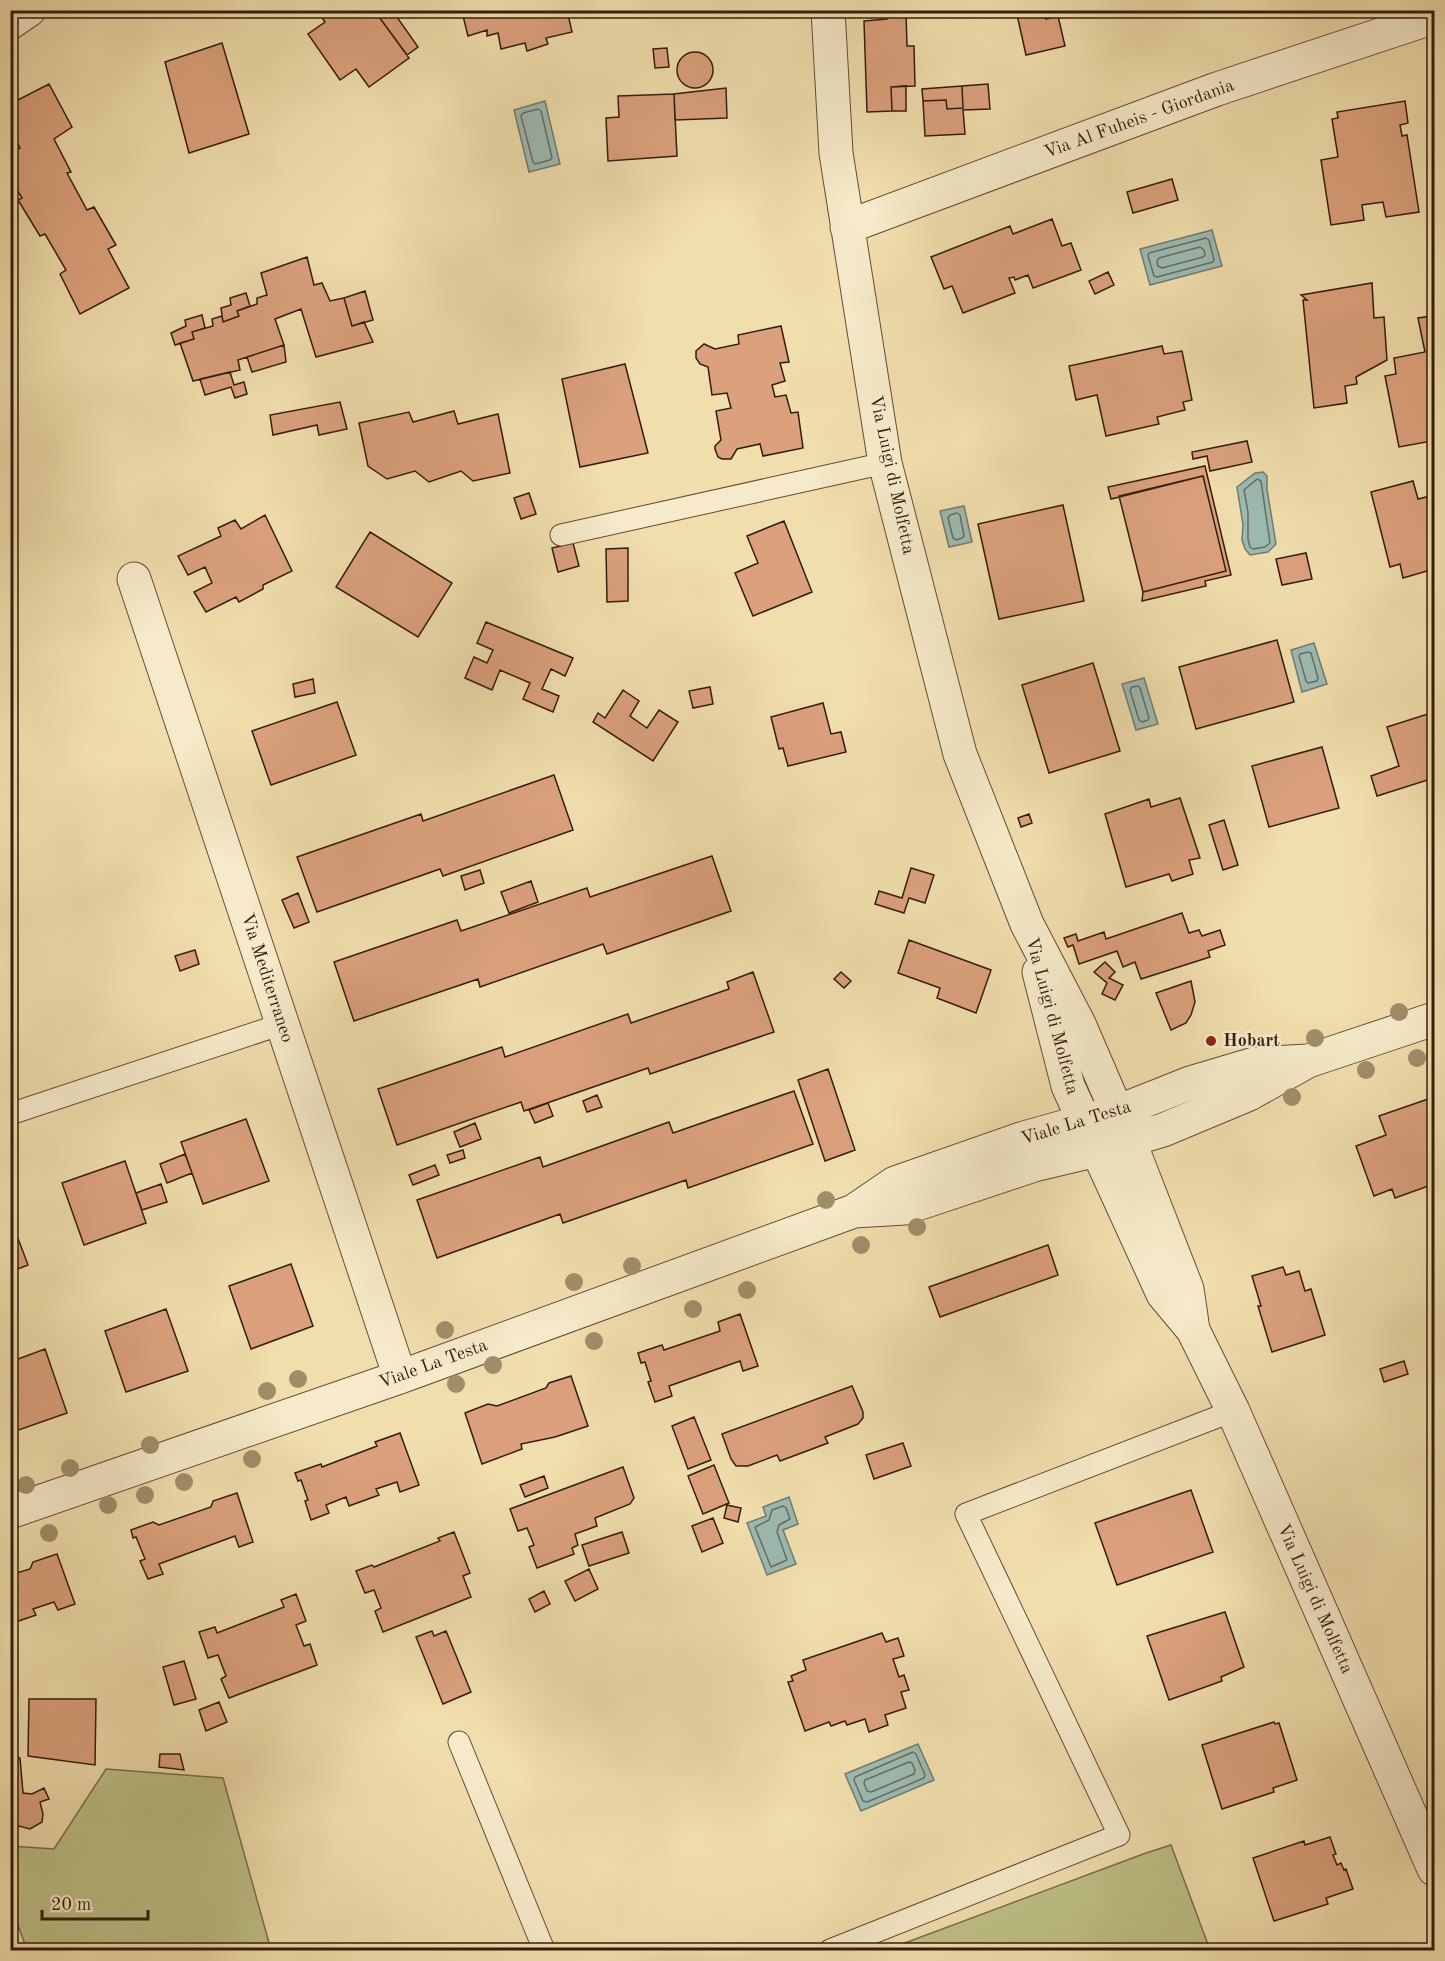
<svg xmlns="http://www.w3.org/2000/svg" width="1445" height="1961" viewBox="0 0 1445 1961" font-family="'Old Standard TT',serif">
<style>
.green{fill:#bec087;stroke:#796e4a;stroke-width:1.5}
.water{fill:#9cbbb2;stroke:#727b70;stroke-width:1.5}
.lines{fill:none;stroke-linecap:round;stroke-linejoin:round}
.shore{stroke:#686c60;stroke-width:1.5}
.building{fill:#dba17d;stroke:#341c0d;stroke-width:1.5}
.lane-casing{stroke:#634c35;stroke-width:23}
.street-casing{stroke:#634c35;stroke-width:35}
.lane{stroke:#f6eaca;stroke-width:21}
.street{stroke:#f6eaca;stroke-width:33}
.tree{fill:#a08e69}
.poi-dot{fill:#8f2418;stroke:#f6eaca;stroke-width:2}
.labels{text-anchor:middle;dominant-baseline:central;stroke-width:4.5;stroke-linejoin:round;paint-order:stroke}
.street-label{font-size:18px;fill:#341c0d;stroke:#f6eaca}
.poi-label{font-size:18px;font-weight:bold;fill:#341c0d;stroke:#f6eaca;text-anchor:start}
</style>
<rect width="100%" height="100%" fill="#f1dead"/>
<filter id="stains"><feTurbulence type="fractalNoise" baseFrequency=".00333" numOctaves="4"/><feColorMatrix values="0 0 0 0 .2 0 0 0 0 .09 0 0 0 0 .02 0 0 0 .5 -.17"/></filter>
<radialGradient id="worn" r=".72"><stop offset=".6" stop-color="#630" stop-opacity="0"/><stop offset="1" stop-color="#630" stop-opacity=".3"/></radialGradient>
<path class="green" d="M106 1769 223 1778 271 1950H27L11 1906V1846L54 1849Z
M1171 1845 1210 1950H886L1146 1853Z"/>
<path class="water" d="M545 101 560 164 529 172 514 110Z
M1212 230 1222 266 1150 285 1140 249Z
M1263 472 1267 476V489L1276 544 1268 552 1250 555 1245 549 1242 540 1243 525 1237 487 1255 473Z
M964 506 972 542 949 547 940 511Z
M1314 643 1327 684 1302 692 1291 650Z
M1144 678 1158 724 1136 730 1122 684Z
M789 1497 798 1524 783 1530 796 1564 767 1575 747 1523 766 1516 763 1507Z
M918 1744 934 1780 861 1811 845 1774Z"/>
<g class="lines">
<path class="shore" d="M538 109 541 111 552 158 550 160 535 164 533 162 521 116 523 113Z
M1206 238 1209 240 1214 260 1213 262 1157 277 1154 276 1148 256 1149 253Z
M1200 247 1204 250 1205 255 1203 257 1162 268 1158 266 1157 261 1159 258Z
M1257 479 1261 481 1270 543 1265 547 1253 549 1250 547 1248 539V512L1244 490Z
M957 513 960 515 964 536 962 538 956 540 953 538 948 518 950 515Z
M1308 652 1311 653 1318 678 1317 681 1308 683 1306 681 1299 656 1300 654Z
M1138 686 1140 688 1149 718 1148 720 1142 722 1139 720 1130 690 1132 687Z
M783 1506 786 1508 790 1519 779 1525 777 1532 787 1560 771 1567 755 1527 769 1520 772 1510Z
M913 1752 916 1754 925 1775 924 1778 867 1802 863 1801 854 1780 855 1777Z
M909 1762 912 1763 915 1770 914 1774 871 1792 867 1791 864 1783 865 1780Z"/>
</g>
<path class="building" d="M317 10H374L409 58 369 87 356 69 340 80 308 34 325 22Z
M374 10H392L418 47 407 55Z
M470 10H567L572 32 546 38 548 44 527 51 525 43 501 49 498 33 487 36V30L468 36 462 12Z
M1016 10H1044L1046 19 1058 16 1065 46 1026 55Z
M1217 10H1250L1218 15Z
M888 14H906L907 46H914L915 86 891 87 892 111 867 112 864 21 887 19Z
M222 43 249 134 189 153 165 62Z
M667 48 669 67 655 68 653 49Z
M677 70a18 18 0 1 1 36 0a18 18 0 1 1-36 0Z
M49 84 72 127 54 139 71 172 67 173 87 210 94 207 116 245 108 249 129 288 80 314 60 274 66 270 45 234 40 236 18 200 22 198 10 178V155L20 148 10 128V104Z
M988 84 990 109 963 110 965 134 925 136 923 101 946 100 947 109 963 108 962 86Z
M906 86V111H892L891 87Z
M962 86 963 108 947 109 946 100 923 101 922 89Z
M726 88 727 118 675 120 674 94Z
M674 94 677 156 608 161 606 118 619 117 618 96Z
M1405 101 1408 123 1400 125 1402 136 1407 135 1419 212 1386 217 1383 202 1362 205 1364 220 1331 225 1321 160 1338 157 1332 119 1338 118 1337 112Z
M1172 179 1178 200 1133 213 1127 192Z
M1052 219 1062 246 1071 243 1081 270 1033 288 1028 275 1015 280 1014 277 1009 278 1015 293 963 313 952 286 944 289 931 257 1010 226 1013 234Z
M307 257 314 285 322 283 330 301 344 298 352 326 364 322 373 342 316 357 301 309 275 319 284 345 238 360 240 370 193 381 180 343 194 339 192 332 213 326 212 319 222 316 223 322 239 316 237 311 257 304V298L267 295 261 273Z
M1108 272 1114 285 1095 294 1089 281Z
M1372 283 1374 318 1384 317 1387 360 1356 377 1357 384 1345 386 1347 403 1314 408 1303 300H1307L1301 295Z
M365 291 373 320 352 326 344 298Z
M246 293 250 306 237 311 239 316 223 322 221 308 231 305 230 298Z
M1434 300V425L1428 426 1432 441 1399 447 1385 376 1396 374 1394 358 1425 352 1418 318 1432 316 1429 301Z
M202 315 205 328 192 332 194 339 175 345 171 333 186 326 185 320Z
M781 326 789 362 780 363 785 381 772 385 775 397 786 395 791 413 798 412 803 448 763 456 760 444 737 449 731 459H722L718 457 715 449V446L721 440 716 411 731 408 727 393 712 395 708 367 700 364 696 358V351L704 344 715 349 739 344 738 335Z
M284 345 286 362 252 372 247 357Z
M1162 346 1164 354 1182 351 1192 400 1183 402 1185 410 1157 417 1159 424 1106 436 1097 395 1076 400 1069 366Z
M625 364 648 453 580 467 562 379Z
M230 372 234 385 244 382 247 394 235 398 231 387 205 395 200 379Z
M340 402 347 429 319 435 317 425 273 435 270 415Z
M454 411 458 424 498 414 510 473 473 481 461 471 429 482 415 471 387 479 368 466 359 423 409 412 413 422Z
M1247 441 1252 462 1210 471 1207 456 1193 459 1192 452Z
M1205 466 1231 575 1205 581 1206 586 1142 601 1143 592 1226 571 1203 476 1111 499 1108 487Z
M1203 476 1226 571 1143 592 1119 496Z
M1413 481 1418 499 1434 495V569L1403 578 1400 564 1390 567 1371 492Z
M529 493 536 514 521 519 514 498Z
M1063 505 1084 601 999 619 978 524Z
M265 515 292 571 263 585V589L239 602 236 597 206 612 194 592 212 583 205 567 188 575 178 556 221 536 218 528 235 520 241 529Z
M784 521 812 592 753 616 735 573 758 563 747 536Z
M370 532 452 583 418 637 336 587Z
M573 543 579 566 558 572 552 548Z
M628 548V601L607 602 606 549Z
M1306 553 1312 579 1282 585 1276 559Z
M486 622 573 658 565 676 551 669 542 689 559 696 553 712 523 699 530 683 500 670 492 690 465 678 474 657 487 663 493 650 477 643Z
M1277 640 1294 702 1196 729 1179 667Z
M1093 663 1120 751 1049 773 1022 685Z
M313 679 315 693 295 697 293 684Z
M710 687 713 704 693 708 689 691Z
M623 690 639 701 630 716 647 728 659 710 678 722 653 761 593 722 598 713 605 718Z
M337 702 356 755 271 785 252 731Z
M823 703 831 734 841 732 846 752 788 766 783 748 779 749 771 717Z
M1434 712V778L1377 796 1371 776 1399 766 1387 727Z
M1322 747 1339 808 1269 827 1252 766Z
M554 775 573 830 443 876 440 869 317 912 297 857 421 814 423 821Z
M1180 798 1200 858 1189 860 1193 874 1172 881 1169 874 1126 887 1105 814 1149 799 1151 807Z
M1029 814 1032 823 1021 827 1018 818Z
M1224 820 1238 865 1223 870 1209 825Z
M712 856 731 911 607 954 603 944 480 987 478 979 354 1021 334 962 457 920 461 931 587 888 590 897Z
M911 868 934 875 925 903 909 898 904 913 875 904 879 891 902 898Z
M480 870 484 883 465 890 461 876Z
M531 881 538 902 509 913 501 892Z
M298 893 309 922 294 928 282 900Z
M1182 913 1189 933 1199 930 1202 936 1220 930 1225 945 1208 951 1210 957 1141 979 1135 962 1123 967 1117 951 1079 964 1073 945 1068 947 1064 938 1076 934 1078 941 1104 932 1106 939Z
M909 940 991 970 976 1013 937 998 940 988 898 973Z
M195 950 199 964 180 971 175 956Z
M1105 962 1115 972 1109 978 1123 985 1115 1000 1102 994 1107 983 1094 972Z
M753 972 774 1032 650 1074 648 1068 524 1111 521 1102 397 1145 378 1089 502 1047 505 1057 628 1014 631 1023 729 989 727 982Z
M841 972 851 981 844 988 834 979Z
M1191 981 1195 1002 1191 1015 1186 1023 1171 1030 1156 993Z
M828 1069 855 1150 825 1161 798 1080Z
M794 1091 813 1144 688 1188 686 1180 563 1223 560 1214 437 1258 417 1200 540 1157 543 1167 669 1122 673 1133Z
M597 1095 602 1107 587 1112 583 1101Z
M1431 1098 1434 1107V1184L1395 1198 1392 1189 1374 1196 1356 1146 1386 1135 1379 1116Z
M548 1103 553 1116 535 1123 529 1110Z
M246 1119 269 1181 203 1204 181 1142Z
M475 1123 481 1139 460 1147 454 1132Z
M463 1150 465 1158 450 1163 447 1155Z
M185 1154 192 1173 167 1183 160 1164Z
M125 1161 146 1223 84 1245 62 1183Z
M435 1165 439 1175 413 1185 409 1175Z
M161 1184 167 1202 142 1210 136 1193Z
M10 1217 28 1265 10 1272Z
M1048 1245 1058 1275 940 1317 929 1287Z
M291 1264 313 1326 251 1349 229 1286Z
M1283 1267 1286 1275 1299 1271 1305 1291 1311 1289 1325 1335 1272 1352 1258 1306H1261L1252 1276Z
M166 1309 188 1371 126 1392 105 1331Z
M740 1314 758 1366 743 1371 740 1361 669 1386 672 1396 655 1402 648 1382 651 1381 645 1362 641 1363 638 1353 662 1345 664 1350 720 1331 718 1322Z
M45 1349 67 1413 10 1433V1362Z
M1404 1361 1408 1374 1384 1382 1380 1369Z
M571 1376 588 1426 555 1437 521 1444 522 1449 482 1464 465 1413 488 1404 497 1406 546 1388 549 1383Z
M852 1386 863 1412V1418L858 1424 825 1437 828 1443 780 1461 777 1455 748 1466H736L731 1459 722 1434Z
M694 1417 711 1460 688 1469 672 1426Z
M400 1433 419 1485 400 1492 397 1482 376 1489 379 1495 349 1506 346 1497 326 1505 329 1513 311 1520 305 1501 308 1500 301 1480 298 1481 295 1473 321 1464 322 1467 377 1446 375 1442Z
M903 1443 911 1466 874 1479 866 1455Z
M714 1465 729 1503 703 1514 688 1476Z
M623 1467 634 1498 630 1504 595 1518 597 1526 575 1534 578 1545 572 1548 574 1554 537 1568 529 1547 534 1545 527 1528 518 1531 510 1509Z
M544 1476 548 1488 525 1497 520 1485Z
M1191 1490 1213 1552 1117 1585 1095 1523Z
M237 1493 253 1542 239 1547 235 1536 159 1564 163 1574 148 1579 140 1561 145 1559 136 1537 133 1538 131 1530 153 1522 159 1525 211 1507 213 1501Z
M727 1505 741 1508 738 1522 724 1518Z
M713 1518 723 1543 702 1552 692 1526Z
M454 1532 470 1573 463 1576 471 1597 383 1632 375 1611 381 1608 374 1590 365 1593 356 1571 372 1565 374 1567 440 1541 438 1538Z
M622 1532 629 1553 589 1566 582 1545Z
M57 1554 75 1604 58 1610 54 1602 33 1609 36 1615 10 1624V1575L30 1569 33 1562Z
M589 1569 598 1589 575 1601 565 1581Z
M544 1591 550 1604 535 1612 529 1599Z
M296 1594 306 1621 296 1625 304 1646 310 1644 317 1665 229 1698 221 1679 226 1676 218 1655 208 1658 199 1632 215 1627 217 1633 284 1607 281 1600Z
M1225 1612 1244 1667 1221 1677 1222 1681 1169 1700 1147 1636Z
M432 1631 434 1636 446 1631 471 1692 443 1704 416 1637Z
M882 1633 886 1642 898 1638 904 1656 893 1659 899 1677 904 1675 909 1690 901 1692 906 1708 885 1715 888 1725 869 1732 865 1719 847 1725 845 1721 831 1726 829 1722 805 1731 788 1682 793 1681 791 1676 806 1670 803 1660Z
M1434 1654V1673L1427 1657Z
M184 1661 196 1699 174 1705 163 1667Z
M29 1699H96L95 1765 28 1756Z
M219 1702 227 1722 206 1731 199 1710Z
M1274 1722 1275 1724 1279 1723 1297 1780 1273 1788 1274 1792 1222 1809 1202 1745Z
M160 1754H180L184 1770 159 1767Z
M10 1755 20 1758 23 1793 32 1794 44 1788 49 1799 40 1802 43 1814 42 1822 30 1829 19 1826 15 1830 10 1831Z
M1330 1837 1336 1854 1333 1855 1337 1865 1341 1863 1344 1870 1346 1869 1353 1889 1326 1898 1328 1904 1274 1921 1253 1858 1304 1841 1305 1845Z"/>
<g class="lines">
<defs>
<path id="lane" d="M561 535 885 463
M10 1114 282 1024
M459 1742 544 1950
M830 1950 1119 1835 966 1514 1233 1411"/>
<path id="street" d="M828 10 836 153 885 463 960 754 1027 924 1079 1024 1129 1140 1187 1289 1193 1330
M10 23 29 10
M847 227 1217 89 1434 17
M134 579 400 1377
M1039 972 1068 1086 1163 1294 1193 1330 1233 1411 1434 1869
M854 1211 905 1208 1034 1165 1097 1150 1163 1130 1249 1094 1308 1061 1434 1019
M10 1512 400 1377 854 1211 895 1183 1024 1138 1117 1112 1190 1083 1254 1064 1308 1061"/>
</defs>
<use href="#lane" class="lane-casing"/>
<use href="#street" class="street-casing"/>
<use href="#lane" class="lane"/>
<use href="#street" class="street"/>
</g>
<g class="tree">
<circle cx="1399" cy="1012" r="9"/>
<circle cx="1315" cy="1038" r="9"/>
<circle cx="1417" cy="1058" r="9"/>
<circle cx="1366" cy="1070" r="9"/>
<circle cx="1292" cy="1097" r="9"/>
<circle cx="826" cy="1200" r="9"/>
<circle cx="917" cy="1227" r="9"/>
<circle cx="861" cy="1245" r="9"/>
<circle cx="632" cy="1266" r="9"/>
<circle cx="574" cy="1282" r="9"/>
<circle cx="747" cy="1290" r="9"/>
<circle cx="693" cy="1309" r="9"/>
<circle cx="445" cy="1330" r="9"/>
<circle cx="594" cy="1341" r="9"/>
<circle cx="493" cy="1365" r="9"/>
<circle cx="298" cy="1379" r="9"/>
<circle cx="456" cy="1384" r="9"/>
<circle cx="267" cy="1391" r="9"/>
<circle cx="150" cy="1445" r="9"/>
<circle cx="252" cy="1459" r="9"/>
<circle cx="70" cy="1468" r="9"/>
<circle cx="184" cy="1482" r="9"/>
<circle cx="26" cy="1485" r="9"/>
<circle cx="145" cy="1495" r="9"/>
<circle cx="108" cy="1505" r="9"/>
<circle cx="49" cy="1533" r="9"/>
</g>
<circle class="poi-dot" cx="1211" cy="1041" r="6"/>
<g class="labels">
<g class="street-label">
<text transform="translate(1139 119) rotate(-20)">Via Al Fuheis - Giordania</text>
<text transform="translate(892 475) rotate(78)">Via Luigi di Molfetta</text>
<text transform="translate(267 978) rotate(72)">Via Mediterraneo</text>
<text transform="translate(1052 1016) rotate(75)">Via Luigi di Molfetta</text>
<text transform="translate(1076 1123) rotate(-17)">Viale La Testa</text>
<text transform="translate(433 1364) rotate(-20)">Viale La Testa</text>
<text transform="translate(1315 1599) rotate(66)">Via Luigi di Molfetta</text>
</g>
<g class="poi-label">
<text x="1223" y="1041">Hobart</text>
</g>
</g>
<rect width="1445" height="1961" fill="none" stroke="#f1dead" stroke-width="36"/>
<rect x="12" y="12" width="1421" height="1937" fill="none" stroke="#341c0d" stroke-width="3"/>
<rect x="18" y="18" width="1409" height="1925" fill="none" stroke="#341c0d" stroke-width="1.5"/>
<path d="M42 1910v9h106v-9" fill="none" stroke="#341c0d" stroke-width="3"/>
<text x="51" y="1910" font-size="18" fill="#341c0d" stroke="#f6eaca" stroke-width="4.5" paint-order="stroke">20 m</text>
<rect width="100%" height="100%" filter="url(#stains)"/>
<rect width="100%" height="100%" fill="url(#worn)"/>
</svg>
